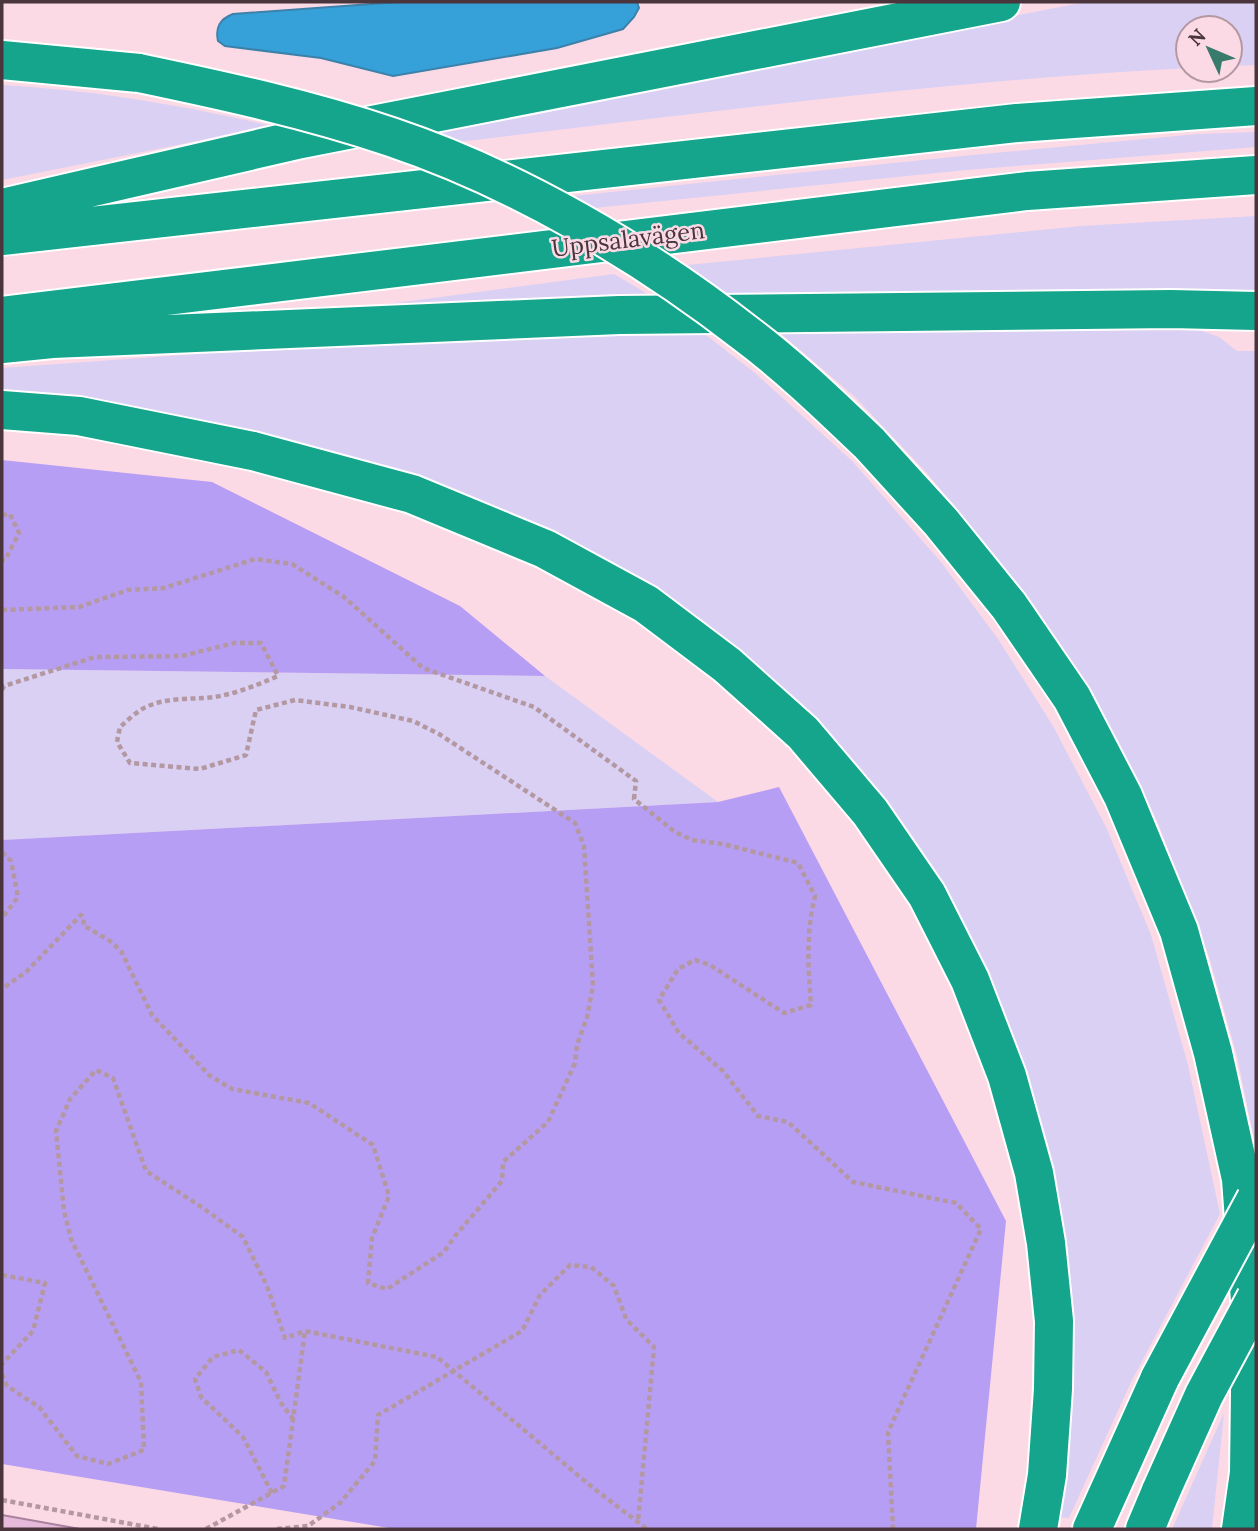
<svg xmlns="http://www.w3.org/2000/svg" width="1258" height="1531" viewBox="0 0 1258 1531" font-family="Lora,serif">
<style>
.green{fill:#d9d0f4}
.forest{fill:#b79ef5}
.water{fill:#36a1d9;stroke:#3c81aa;stroke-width:2}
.building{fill:#e6bada;stroke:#aa819f;stroke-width:2;filter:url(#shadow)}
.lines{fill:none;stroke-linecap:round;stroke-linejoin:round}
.motorway-casing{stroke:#fff;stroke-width:42}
.path{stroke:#b498a1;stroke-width:4.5;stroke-dasharray:5 3.5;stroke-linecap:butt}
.motorway{stroke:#14a58c;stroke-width:38}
.motorway-bridge-casing{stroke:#fff;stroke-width:42;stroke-linecap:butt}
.motorway-bridge{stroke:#14a58c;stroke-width:38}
.labels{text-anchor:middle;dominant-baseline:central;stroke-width:5;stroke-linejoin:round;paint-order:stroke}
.street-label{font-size:24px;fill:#4a353c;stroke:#fbdae5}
</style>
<defs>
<filter id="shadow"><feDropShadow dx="6" dy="6" stdDeviation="0" flood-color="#0004"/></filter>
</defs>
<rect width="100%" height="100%" fill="#fbdae5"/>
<path class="green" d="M1086 2H1256V65L1230 66V28H1188V68C943 81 700 113 457 142L428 130Z
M2 85C93 90 182 105 272 126L2 180Z
M1256 132V147L966 170 594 208 573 196 962 156 1198 134Z
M1256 216V296H729L687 265 1081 226Z
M614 274 656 299 381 308V305Z
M772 326 1194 328 1219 337 1237 351H1256V1149L1237 1056 1208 953 1157 821 1100 708 1034 605 927 473 854 396Z
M697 328 755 373 852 461 941 562 998 639 1053 726 1106 827 1151 935 1188 1065 1220 1214 1132 1380 1069 1518 1057 1517 1051 1171 1022 1060 973 943 894 816 616 568 2 392V368L351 343Z
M2 669 545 676 718 802 2 840Z
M1224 1413 1212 1529H1172Z"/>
<path class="forest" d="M2 460 212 482 460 606 545 676 2 669Z
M779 787 1006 1221 976 1529H395L2 1464V840L718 802Z"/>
<path class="water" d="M399 2H637L639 8 634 17 623 29 557 48 393 76 321 58 225 46 218 41C215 27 220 19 233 14Z"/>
<path class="building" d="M2 1515 80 1529H2Z"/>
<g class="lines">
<defs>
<path id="motorway" d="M2 60 139 73
M2 208 301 139 1001 2
M2 236 1017 123 1256 106
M2 316 1027 191 1256 175
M2 344 52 339 619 315 1171 309 1256 311
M2 410 79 416 253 451 412 494 545 549 646 604 727 665 803 733 870 812 927 895 970 980 1007 1076 1034 1173 1046 1243 1054 1321 1053 1389 1047 1475 1038 1529
M869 443 941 522 1009 606 1072 698 1123 796 1179 931 1213 1053 1241 1179 1251 1314 1249 1473 1241 1529
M1092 1529 1160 1378
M1145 1529 1161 1491"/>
</defs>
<use href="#motorway" class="motorway-casing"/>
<path class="path" d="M2 515 10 514 19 533 5 560H2
M2 610 79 607 128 590 164 588 255 559 292 564 344 597 423 668 534 707 636 781 634 799 675 832 692 840 723 844 798 863 815 896C806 932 808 967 811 1005L784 1013 710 965 695 960 678 969 659 1000 679 1033 723 1071 758 1116 788 1122 853 1182 956 1203 981 1229 888 1432 893 1529
M2 690 4 686 95 657 182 656 234 643H261L278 676C255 686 231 696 205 698 186 699 165 698 146 707 137 711 128 720 120 727L117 742 130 763 200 769 246 755 256 710 295 700 350 707 413 721 439 734 575 823 584 846 593 986 587 1017 577 1045 575 1063 548 1122 503 1162 502 1181 455 1236 444 1252 387 1289 368 1283 372 1238 389 1196 373 1145 309 1103 232 1089 209 1075 152 1015 121 951 110 941 83 925 84 919 81 915 26 972 2 989
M2 852 11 861 18 897 2 918
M2 1275 45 1283 33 1331 2 1364
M2 1374 7 1386 39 1407 77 1456 108 1464 144 1450 141 1382 71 1239 64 1211 56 1131 70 1099 96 1070 113 1078 146 1171 203 1208 243 1237 267 1286 285 1338 305 1331 437 1357 592 1487 647 1529
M272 1493 243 1437 201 1397 195 1379 213 1357 239 1350 266 1372 281 1403 293 1419
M2 1500 158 1529
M206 1529 284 1486 305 1331
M277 1529 308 1526 340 1503 375 1461 378 1415 522 1331 540 1295 570 1265 591 1267 614 1286 626 1319 654 1347 638 1522"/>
<use href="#motorway" class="motorway"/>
<defs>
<path id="motorway-bridge" d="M139 73C225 91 308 109 391 137 516 179 642 253 746 334 790 367 829 405 869 443
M1160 1378 1256 1199
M1161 1491 1204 1395 1256 1298"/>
</defs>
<use href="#motorway-bridge" class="motorway-bridge-casing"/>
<use href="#motorway-bridge" class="motorway-bridge"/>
</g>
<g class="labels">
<g class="street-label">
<text transform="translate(628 239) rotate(-7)">Uppsalavägen</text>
</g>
</g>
<rect width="1258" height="1531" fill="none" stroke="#4a353c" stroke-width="7"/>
<g transform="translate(1209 49) rotate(314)"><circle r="33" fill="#fbdae5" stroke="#b498a1" stroke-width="2"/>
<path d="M0-5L12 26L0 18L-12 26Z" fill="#387a6b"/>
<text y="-10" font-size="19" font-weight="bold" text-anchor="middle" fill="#4a353c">N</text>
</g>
</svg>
